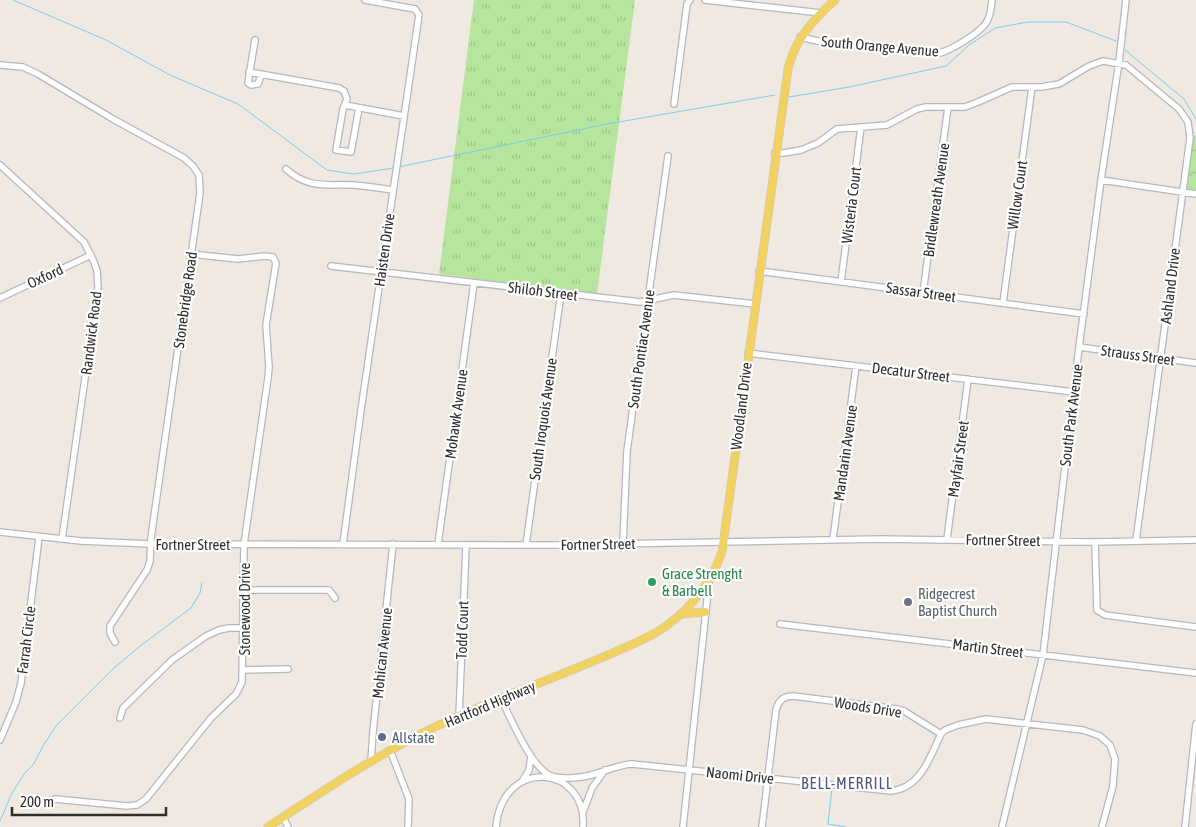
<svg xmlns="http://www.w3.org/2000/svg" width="1196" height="827" viewBox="0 0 1196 827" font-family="'Asap Condensed',sans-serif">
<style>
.grass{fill:url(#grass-tufts)}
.park{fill:url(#park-crowns)}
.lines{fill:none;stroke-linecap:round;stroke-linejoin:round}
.stream{stroke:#75cff0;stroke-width:1}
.minor-casing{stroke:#b4b7c1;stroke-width:8}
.major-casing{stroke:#c9c9c9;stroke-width:9}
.minor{stroke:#fff;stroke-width:5.5}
.major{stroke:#f2d163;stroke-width:8}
.leisure-dot{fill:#2e9e5b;stroke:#fff;stroke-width:2}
.worship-dot{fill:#6b7280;stroke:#fff;stroke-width:2}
.service-dot{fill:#5c6f8a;stroke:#fff;stroke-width:2}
.labels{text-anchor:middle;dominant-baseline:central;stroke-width:4.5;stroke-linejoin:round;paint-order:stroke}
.street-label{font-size:15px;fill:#2e2e2e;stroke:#fff}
.leisure-label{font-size:15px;fill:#27864d;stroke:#fff;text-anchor:start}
.worship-label{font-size:15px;fill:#5b616d;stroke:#fff;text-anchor:start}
.service-label{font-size:15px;fill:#4e5e75;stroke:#fff;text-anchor:start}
.neighbourhood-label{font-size:16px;letter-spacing:1px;fill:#4d5680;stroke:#fff}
</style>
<defs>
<pattern id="grass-tufts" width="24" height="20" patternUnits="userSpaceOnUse" patternTransform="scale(1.25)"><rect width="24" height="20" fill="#b6e59e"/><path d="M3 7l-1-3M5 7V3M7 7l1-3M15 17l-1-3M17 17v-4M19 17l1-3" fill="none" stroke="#9dc588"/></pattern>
<pattern id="park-crowns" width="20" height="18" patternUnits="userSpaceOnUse" patternTransform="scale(1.25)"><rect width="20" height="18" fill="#b6e59e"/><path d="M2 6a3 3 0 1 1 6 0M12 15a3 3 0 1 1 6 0" fill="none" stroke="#9dc588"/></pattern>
</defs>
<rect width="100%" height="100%" fill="#efe9e1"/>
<path class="grass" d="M474 0H635L597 294 439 274Z"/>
<path class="park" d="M1196 135V190L1186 189 1193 136Z"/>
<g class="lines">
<path class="stream" d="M13 0 106 40 170 75 238 104 327 170 354 174 394 168
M1125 50 1184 99 1196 119
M789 97 849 87 946 66 969 45 995 28 1028 22H1066L1116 41
M398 167 607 124 775 95
M832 788 828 824 846 827
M0 821 11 795 24 774 33 765 43 746 56 726 114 668 139 647 191 608 200 593 202 583"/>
<defs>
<path id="minor" d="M705 0 821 13
M800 37 822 42 940 53C953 49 978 34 986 23 991 16 991 8 992 0
M255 40 248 83 251 85 258 84 261 75
M0 65 23 67 38 74 113 119 184 158 193 166 199 175 200 193 151 538 150 561 147 570 110 626V633L115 642
M249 72 339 88 344 91 347 99 343 109 336 150 351 152 359 108
M674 104 687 4 690 0
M345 105 404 116
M775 153H784L801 150 818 143 837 129 887 125 917 109 926 107H965L978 102 1012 87H1041L1059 84 1089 66 1103 61 1126 65 1179 109 1188 122 1190 138 1136 541
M0 165 84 242 94 262 97 271 98 288 96 301 62 539
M286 169C308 189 326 184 353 185 367 186 380 188 393 190
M1101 180 1196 194
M331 266 640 302 674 295 755 304
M759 271 1084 314
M841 282 861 127
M923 293 948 107
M0 298 91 255
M1003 303 1032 87
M1079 347 1196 363
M748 353 1074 392
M0 532 81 541 151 544 555 545 880 539 1095 542 1196 540
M833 539 856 366
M947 539 968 379
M1095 542 1097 610 1105 615 1196 627
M623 543 627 451 668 156
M343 544 361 410 419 15 415 9 365 0
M438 544 474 283
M526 545 561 293
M243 590H329L335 598
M780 624 1196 673
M243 670 288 669
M501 699C511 718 533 774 555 777 564 779 578 778 587 776 602 773 616 765 632 764L891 791C921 788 930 757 941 734L945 730 958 725 986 719 1083 730 1100 736 1110 745 1115 759 1113 786 1102 827
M459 716 466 545
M120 718 123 708 172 660 206 636 219 630 229 628H243
M0 740 16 702 21 683 39 537
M390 750 409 799 408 827
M371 761 373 732 393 544
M523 780 529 770 531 756
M55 799 127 806 137 805 146 799 211 718 236 694 242 682 244 544 268 378 269 367 266 325 276 263 273 257 264 256 238 259 191 254
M583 812 592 788 605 770
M283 817 288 827
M496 827C503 755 588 766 583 827
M683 827 709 582
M762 827 776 710C778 701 783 696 793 696L897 709 904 711 941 734
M1002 827 1043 655 1079 347 1101 180 1119 62 1126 0
M1185 827 1196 724"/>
<path id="major" d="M682 614 705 612
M268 827C323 791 378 754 437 726 508 692 584 669 654 634 687 614 709 588 722 552L788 69C795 39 813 20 835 0"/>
</defs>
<use href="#minor" class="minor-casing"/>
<use href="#major" class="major-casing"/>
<use href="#minor" class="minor"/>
<use href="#major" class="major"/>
</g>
<circle class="leisure-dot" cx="652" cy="582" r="5"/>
<circle class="worship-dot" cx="908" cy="602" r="5"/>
<circle class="service-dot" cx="382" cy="737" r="5"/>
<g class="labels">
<g class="street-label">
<text transform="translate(880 46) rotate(5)">South Orange Avenue</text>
<text transform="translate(1017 195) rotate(-82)">Willow Court</text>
<text transform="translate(936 200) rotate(-82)">Bridlewreath Avenue</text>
<text transform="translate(851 205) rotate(-83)">Wisteria Court</text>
<text transform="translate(384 250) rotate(-82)">Haisten Drive</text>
<text transform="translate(45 276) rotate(-25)">Oxford</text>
<text transform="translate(1170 286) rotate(-83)">Ashland Drive</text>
<text transform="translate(543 291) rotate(7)">Shiloh Street</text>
<text transform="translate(921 292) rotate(8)">Sassar Street</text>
<text transform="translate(185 300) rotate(-82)">Stonebridge Road</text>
<text transform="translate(91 333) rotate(-83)">Randwick Road</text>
<text transform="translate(641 349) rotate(-82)">South Pontiac Avenue</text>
<text transform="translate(1138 355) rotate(8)">Strauss Street</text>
<text transform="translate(911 372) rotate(7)">Decatur Street</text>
<text transform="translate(741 406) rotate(-83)">Woodland Drive</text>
<text transform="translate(456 414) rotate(-82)">Mohawk Avenue</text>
<text transform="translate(1071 415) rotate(-83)">South Park Avenue</text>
<text transform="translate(543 419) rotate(-82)">South Iroquois Avenue</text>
<text transform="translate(845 453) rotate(-82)">Mandarin Avenue</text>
<text transform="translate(958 459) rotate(-82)">Mayfair Street</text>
<text transform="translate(1003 540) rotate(1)">Fortner Street</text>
<text x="193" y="544">Fortner Street</text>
<text transform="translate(598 544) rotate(-1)">Fortner Street</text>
<text transform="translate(244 609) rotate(-90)">Stonewood Drive</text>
<text transform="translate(462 630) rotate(-88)">Todd Court</text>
<text transform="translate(26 640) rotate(-83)">Farrah Circle</text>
<text transform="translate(988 648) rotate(7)">Martin Street</text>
<text transform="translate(382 653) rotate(-84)">Mohican Avenue</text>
<text transform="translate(490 704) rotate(-23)">Hartford Highway</text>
<text transform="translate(868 707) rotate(9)">Woods Drive</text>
<text transform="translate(740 775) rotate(6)">Naomi Drive</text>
</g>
<g class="leisure-label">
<text x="662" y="573">Grace Strenght<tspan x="662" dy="17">&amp; Barbell</tspan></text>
</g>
<g class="worship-label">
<text x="918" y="593">Ridgecrest<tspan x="918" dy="17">Baptist Church</tspan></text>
</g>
<g class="service-label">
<text x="392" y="737">Allstate</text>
</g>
<g class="neighbourhood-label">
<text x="847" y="783">BELL-MERRILL</text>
</g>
</g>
<path d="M12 807v8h154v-8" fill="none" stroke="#2e2e2e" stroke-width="2.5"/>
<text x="20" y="807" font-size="15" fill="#2e2e2e" stroke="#ffffff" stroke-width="4" paint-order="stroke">200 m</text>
</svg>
